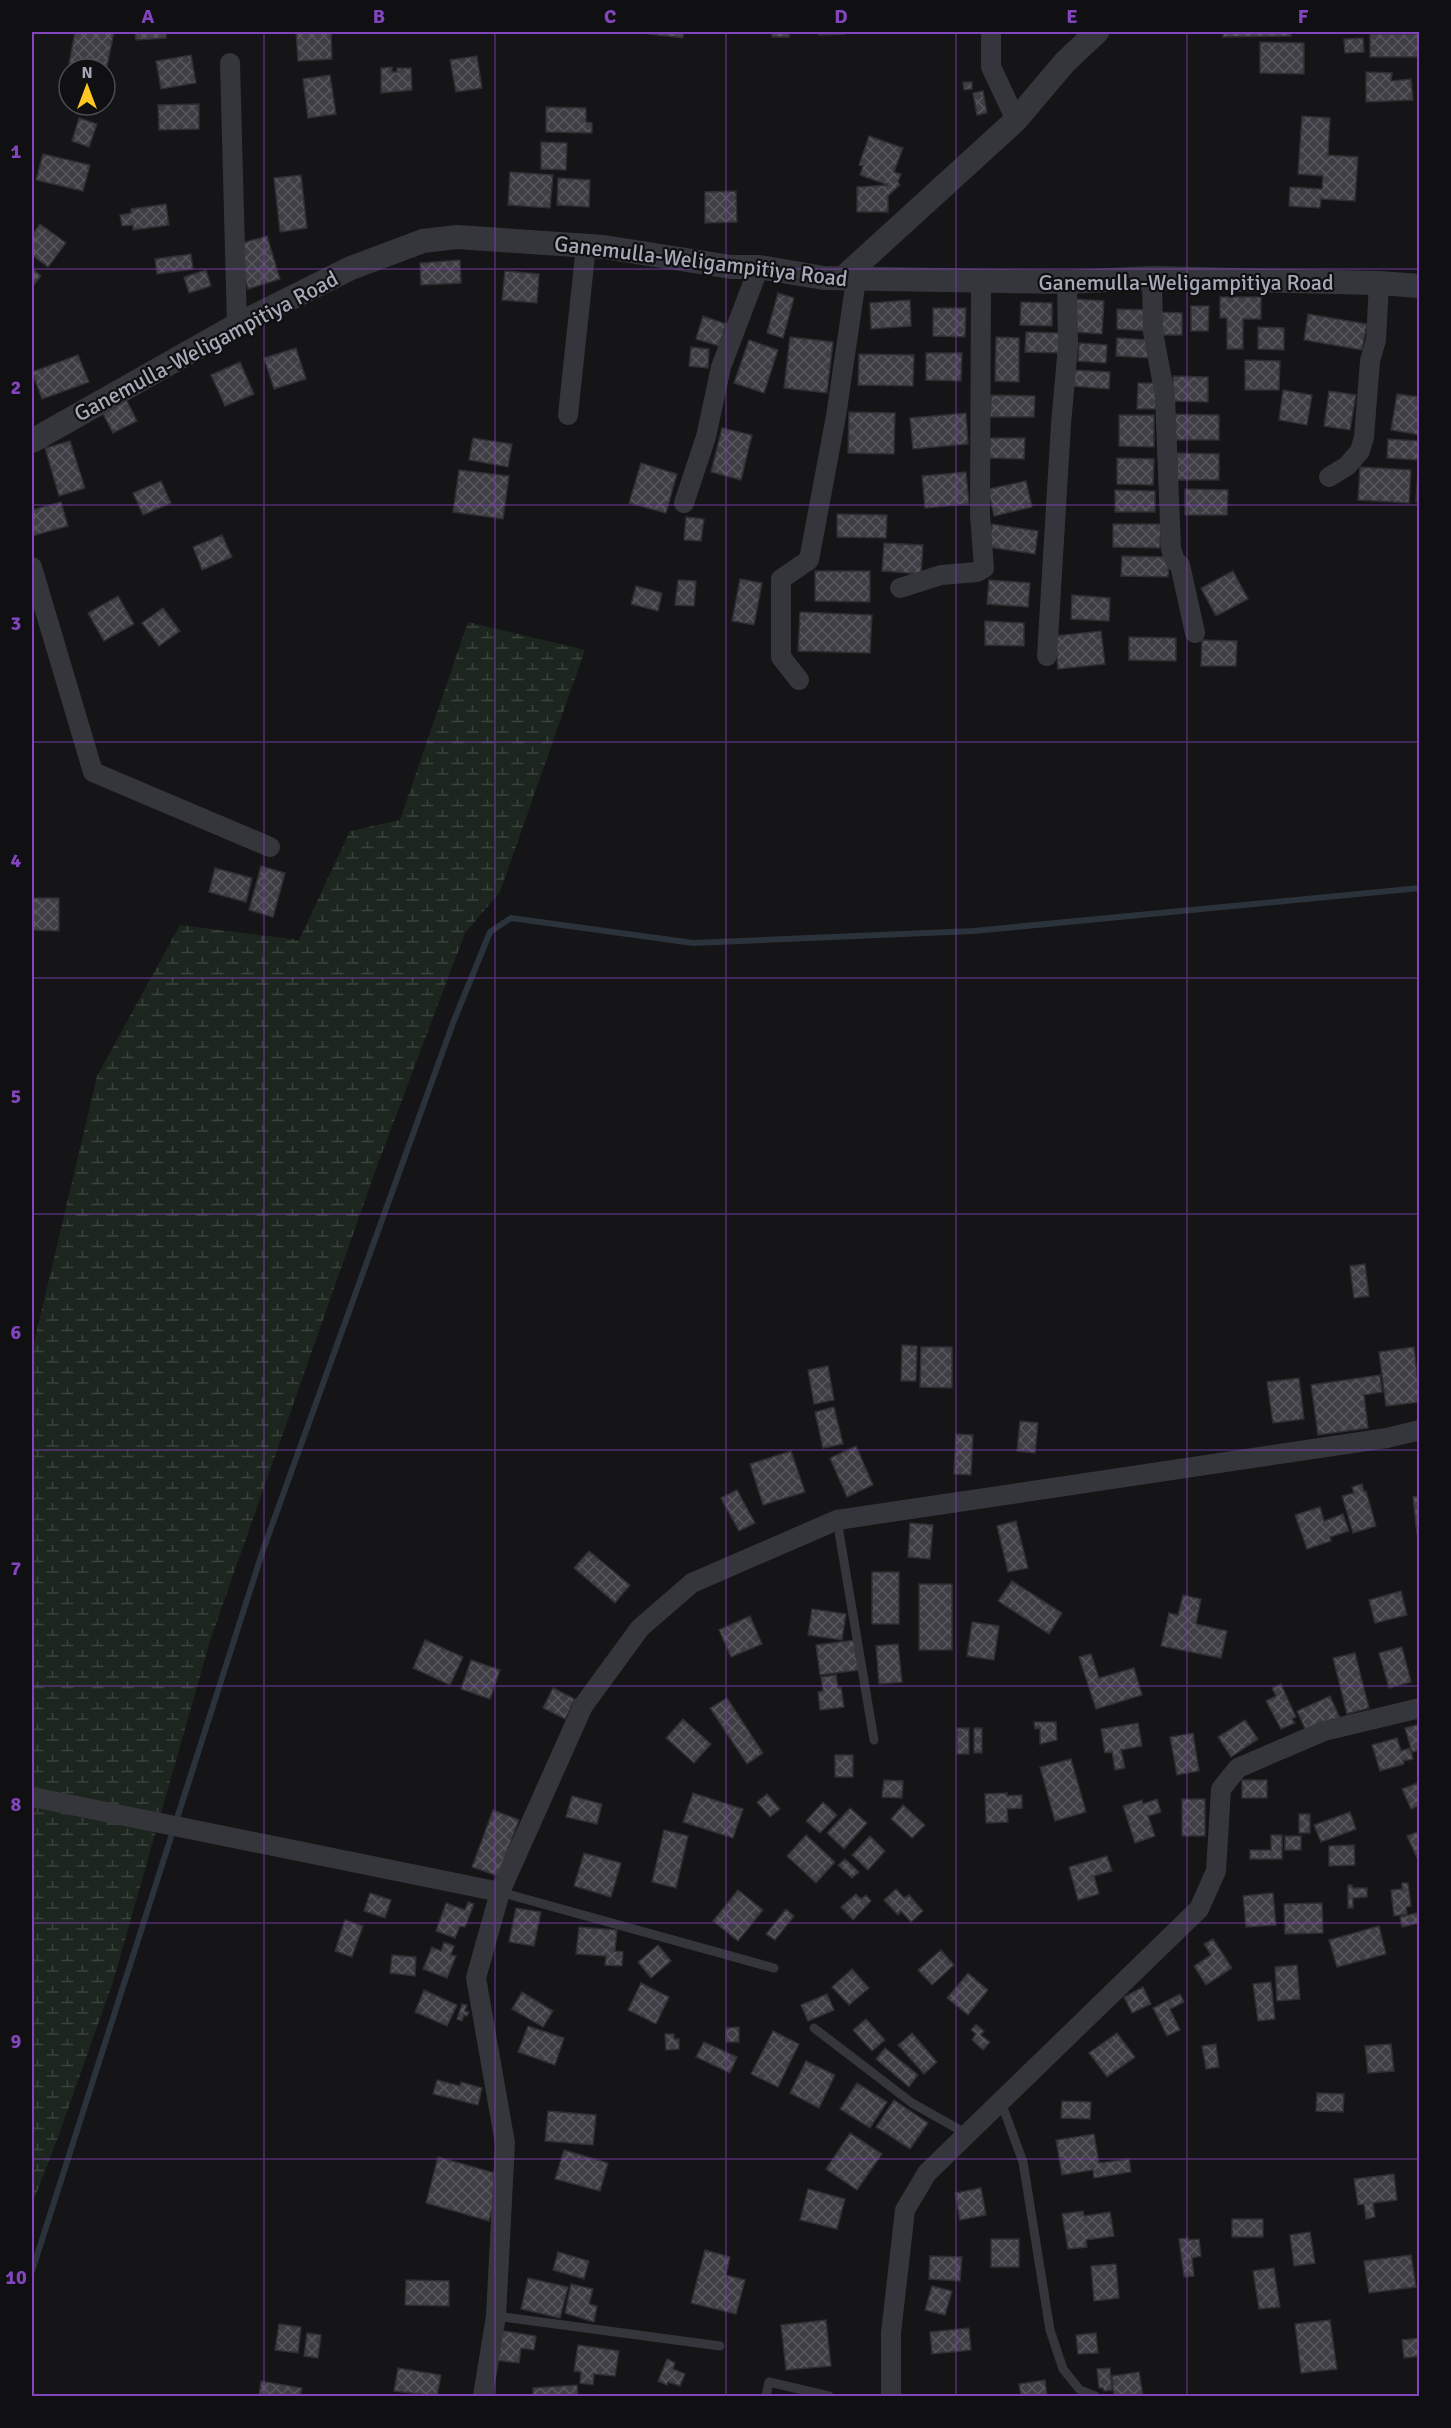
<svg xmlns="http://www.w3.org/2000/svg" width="1451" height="2428" viewBox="0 0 1451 2428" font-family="Signika,sans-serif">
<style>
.wetland{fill:url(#wetland-marsh)}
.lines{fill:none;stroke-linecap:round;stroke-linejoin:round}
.stream{stroke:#2a323b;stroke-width:6}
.building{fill:url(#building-cross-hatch);stroke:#2f2e33;stroke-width:1.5}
.service{stroke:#35363c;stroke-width:9}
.minor{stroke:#35363c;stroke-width:20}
.tertiary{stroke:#35363c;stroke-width:24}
.grid{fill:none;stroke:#8345be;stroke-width:1.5;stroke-opacity:0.55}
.labels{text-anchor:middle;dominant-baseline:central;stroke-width:4.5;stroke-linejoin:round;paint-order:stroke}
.street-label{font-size:22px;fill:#a5a9b8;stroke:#100f11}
.neatline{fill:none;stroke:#8345be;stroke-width:2}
.grid-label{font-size:20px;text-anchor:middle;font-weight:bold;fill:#8345be}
</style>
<defs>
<pattern id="wetland-marsh" width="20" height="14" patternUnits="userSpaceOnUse" patternTransform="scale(1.5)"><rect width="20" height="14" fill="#1c251e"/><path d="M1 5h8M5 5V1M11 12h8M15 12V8" fill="none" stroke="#3a423d"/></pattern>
<pattern id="building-cross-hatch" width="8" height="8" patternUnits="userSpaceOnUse" patternTransform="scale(1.5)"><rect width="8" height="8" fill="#3e3e44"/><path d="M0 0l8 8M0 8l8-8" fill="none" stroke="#57575d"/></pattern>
</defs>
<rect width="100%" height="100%" fill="#151416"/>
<path class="wetland" d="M468 622 585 650 500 892 465 933 376 1169 210 1641 113 1982 57 2140 32 2205V1351L97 1076 180 925 299 940 350 831 400 820Z"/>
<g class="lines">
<path class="stream" d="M32 2271 262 1553 453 1023 490 932 511 918 693 943 973 931 1420 888"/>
</g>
<path class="building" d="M75 32H114L106 71 69 64Z
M135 32H166V38L136 40Z
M296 32H331L332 59 298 61Z
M650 32H683V38L649 34Z
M772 32H789V37H772Z
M819 32H845V34L819 35Z
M1223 32H1291V36L1223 37Z
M1370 34H1420V57H1370Z
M1363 38 1364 52 1345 53 1344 39Z
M1260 42 1304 43V74L1260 73Z
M191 55 196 83 161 89 156 61Z
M477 56 482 88 456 92 450 60Z
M392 67V72H397V68H411L412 90 381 93V68Z
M1366 72 1392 73 1391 81 1411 79 1413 100 1366 102Z
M330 75 336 114 308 118 303 79Z
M963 82H972V89L964 90Z
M983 91 987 113 977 115 973 93Z
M199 104V129L159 130 158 105Z
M546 107 586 108V122L592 123V133L546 132Z
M1302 116 1330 118 1328 155 1358 157 1355 201 1321 199 1320 208 1289 206 1290 187 1322 189 1323 176 1298 174Z
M79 118 97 124 89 147 72 141Z
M869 136 903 148 894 172 901 174 898 182 900 185 888 196V212H857V187L888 185 860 175 863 166 859 165Z
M541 142 567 143 566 170 541 169Z
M43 154 90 165 83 191 36 180Z
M510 172 553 175 550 208 508 205Z
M301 175 307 228 280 232 274 178Z
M558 178 590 180 589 207 557 205Z
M736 191 737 222 705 223V192Z
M166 204 169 225 133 230V225L122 226 120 215 131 213V209Z
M40 224 66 243 48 267 32 255V235Z
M267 236 280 279 248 289 235 245Z
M191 254 193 269 157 274 155 259Z
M460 260 461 283 421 285 420 263Z
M32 268 41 276 32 287Z
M206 270 211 286 189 293 184 277Z
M505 271 539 274 537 303 502 300Z
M778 293 794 298 783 338 767 333Z
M1220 297H1261V319H1243V349H1227V318H1220Z
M1076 299 1104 301 1102 334 1074 332Z
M910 300 911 326 871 329 870 303Z
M1021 302 1052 303V326L1020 325Z
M1191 306H1209L1208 331H1191Z
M933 308H966L965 337 933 336Z
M1117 309 1148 310 1147 331 1117 329Z
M1157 312 1182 313V335H1157Z
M1308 314 1367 324 1362 350 1304 340Z
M703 316 726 324 719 346 696 339Z
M1258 327 1284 328V350L1258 349Z
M1026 332 1059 333V353L1025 352Z
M790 337 833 342 827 393 784 388Z
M996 337 1019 338V382L995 381Z
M1117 338 1152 340 1150 358 1116 356Z
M749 340 778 350 764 393 734 383Z
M1079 343 1107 345 1106 363 1078 361Z
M691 347 709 349 708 368 689 366Z
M296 348 306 379 274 389 264 358Z
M926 353H962L961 381 926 380Z
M859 354 914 355 913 386 858 385Z
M78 355 89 382 42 399 32 372Z
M1245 360 1280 361 1279 390H1245Z
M240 362 254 394 225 406 211 375Z
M1073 370 1110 372 1109 389 1072 386Z
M1173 376 1208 377V402L1173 401Z
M1138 383H1156V409H1137Z
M1283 390 1312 395 1307 425 1279 420Z
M1329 391 1356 395 1350 430 1324 426Z
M1397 394 1420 397V435L1391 430Z
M991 395 1035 396 1034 417H990Z
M125 397 137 421 113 433 101 410Z
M849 412 895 413 894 454 848 453Z
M966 413 968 444 913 449 910 418Z
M1171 414 1219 415V440H1171Z
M1119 415H1154V447L1119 446Z
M722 428 752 435 741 480 711 472Z
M473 438 512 444 508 467 469 460Z
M990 438H1025L1024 459 989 458Z
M1388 439 1420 441V460L1387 458Z
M70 441 85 488 59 496 45 448Z
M1177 453 1219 454V480H1177Z
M1117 458 1154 459 1153 485 1117 484Z
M641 463 677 474 666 513 629 503Z
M1360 467 1411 470 1409 503 1358 500Z
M459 470 509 476 503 519 453 512Z
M1418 470H1420V502H1416Z
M966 472 969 504 925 508 922 476Z
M161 481 171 503 143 515 133 493Z
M1026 481 1032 507 994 516 988 489Z
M1185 489 1228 490 1227 515H1185Z
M1115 490 1155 491V512H1115Z
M61 502 68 526 32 536V510Z
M837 514 887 515 886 538 837 537Z
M686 517 704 519 701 541 684 540Z
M992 524 1038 531 1035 554 988 547Z
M1113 524H1161L1160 548 1113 547Z
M222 535 232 557 202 570 193 547Z
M884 543 923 545 921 574 882 571Z
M1122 556 1169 557 1168 577 1121 576Z
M815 571H870V602L815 601Z
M1233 571 1248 599 1216 616 1201 588Z
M740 579 762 583 754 625 732 621Z
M678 580 696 581 694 606 675 605Z
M989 580 1030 583 1028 607 987 604Z
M636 586 662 593 658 611 631 604Z
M1072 595 1110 598 1109 621 1071 619Z
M118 596 134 624 104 641 88 613Z
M163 608 180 631 159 646 142 623Z
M800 612 872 615 870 653 798 651Z
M985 621 1024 623V646L985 645Z
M1101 631 1105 664 1058 669 1055 636Z
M1129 637 1176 638V661L1129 660Z
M1202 640 1237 641 1236 666H1201Z
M261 866 285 873 273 917 249 910Z
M215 868 252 878 246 902 209 892Z
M32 898H59V931L32 930Z
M1365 1264 1369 1296 1354 1298 1350 1266Z
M902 1345 917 1346 916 1381H901Z
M921 1347H952V1388L920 1387Z
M1414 1347 1420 1402 1386 1406 1379 1352Z
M828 1366 834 1400 814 1404 808 1370Z
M1380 1375 1382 1392 1364 1395 1368 1428 1318 1435 1311 1385Z
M1299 1378 1304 1419 1273 1423 1267 1382Z
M834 1407 843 1444 823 1448 815 1412Z
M1020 1421 1038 1423 1035 1453 1017 1451Z
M956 1434 973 1435 971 1475 954 1474Z
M856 1446 873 1485 847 1497 830 1458Z
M791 1451 805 1492 763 1505 750 1464Z
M1362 1484 1364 1492 1366 1491 1376 1526 1353 1533 1342 1496 1354 1493 1352 1487Z
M737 1490 755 1523 739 1531 721 1498Z
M1420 1496V1533L1417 1534 1413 1497Z
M1320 1507 1324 1521 1343 1514 1349 1531 1330 1537 1331 1541 1307 1549 1295 1515Z
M1016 1521 1028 1568 1008 1572 997 1526Z
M910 1523 933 1525 930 1559 908 1557Z
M589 1551 630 1585 615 1603 574 1568Z
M872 1572H899V1624H872Z
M1012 1581 1062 1613 1049 1634 998 1601Z
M919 1584H952V1650H919Z
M1401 1591 1407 1615 1375 1623 1369 1600Z
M1183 1595 1201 1599 1196 1624 1227 1631 1221 1658 1161 1646 1169 1613 1178 1615Z
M812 1609 846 1614 842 1640 808 1635Z
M750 1616 762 1644 731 1657 719 1630Z
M972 1622 999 1626 994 1660 967 1656Z
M425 1640 463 1657 450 1685 413 1668Z
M856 1640 859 1670 820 1675 816 1645Z
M898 1644 902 1682 879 1684 876 1646Z
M1402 1647 1411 1682 1389 1688 1379 1653Z
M1355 1653 1369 1708 1347 1714 1333 1658Z
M1091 1654 1099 1678 1134 1668 1142 1695 1096 1709 1079 1657Z
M471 1660 500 1670 490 1699 461 1689Z
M836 1675 838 1688 841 1687 844 1707 820 1710 818 1692 823 1691 821 1677Z
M1281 1684 1296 1717 1292 1719 1295 1723 1281 1729 1266 1701 1276 1696 1272 1688Z
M553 1688 575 1699 565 1719 543 1708Z
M1330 1696 1340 1718 1307 1733 1297 1711Z
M727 1698 763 1753 747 1764 710 1708Z
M683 1719 711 1744 694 1763 666 1738Z
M1245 1720 1258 1739 1231 1757 1218 1737Z
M1034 1722H1056L1057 1740 1040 1744V1728L1035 1729Z
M1138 1723 1142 1746 1121 1750 1125 1768 1115 1770 1112 1752 1105 1753 1101 1729Z
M1420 1724V1750L1412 1752 1405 1728Z
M957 1728H969V1754H957Z
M974 1728H982V1753H974Z
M1193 1733 1199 1771 1177 1775 1170 1737Z
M1397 1738 1401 1751 1410 1748 1413 1759 1403 1761 1404 1764 1380 1771 1372 1745Z
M835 1755H853V1777H835Z
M1071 1759 1086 1812 1055 1821 1040 1767Z
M884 1780 903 1781 902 1798 882 1797Z
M1242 1780H1267V1798H1242Z
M1418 1783 1420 1805 1411 1809 1402 1789Z
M693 1793 743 1809 733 1838 683 1822Z
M1007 1793V1796L1022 1795V1808L1007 1809 1008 1822 986 1823 985 1794Z
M767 1794 780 1809 770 1817 757 1802Z
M572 1796 602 1804 597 1824 566 1817Z
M1157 1799 1161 1812 1148 1816 1155 1836 1135 1843 1123 1806 1142 1800 1143 1804Z
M1182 1799H1205V1836H1182Z
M823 1802 837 1815 820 1833 806 1821Z
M903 1805 925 1825 912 1838 891 1819Z
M850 1808 867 1823 844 1849 827 1833Z
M493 1810 519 1820 498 1876 472 1867Z
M1350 1812 1356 1829 1321 1842 1314 1825Z
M1299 1814H1310V1833H1299Z
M664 1830 688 1836 676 1888 652 1882Z
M1420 1831V1862H1419L1407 1836Z
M806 1835 835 1862 816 1883 787 1856Z
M1271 1835H1282V1859H1250V1850H1271Z
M870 1836 885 1851 868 1870 852 1855Z
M1285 1836H1301V1850H1285Z
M1354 1845 1355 1865 1329 1866V1846Z
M584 1853 621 1863 611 1897 574 1886Z
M1107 1856 1112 1871 1094 1876 1099 1894 1078 1900 1069 1867Z
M845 1859 859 1872 852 1878 838 1865Z
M1402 1883H1408L1411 1906 1406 1907 1407 1914 1394 1916 1391 1890 1402 1889Z
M1348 1885H1352V1888H1367V1897L1353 1898V1908H1348Z
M896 1889 904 1898 909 1895 923 1911 911 1922 901 1911 898 1915 884 1900Z
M738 1890 763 1910 738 1941 713 1921Z
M370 1893 391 1900 385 1918 364 1911Z
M1273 1893 1276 1925 1246 1927 1243 1896Z
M856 1894 861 1899 866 1895 871 1901 853 1920 841 1907Z
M468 1902 474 1904 465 1927 460 1926 455 1938 436 1931 446 1903 465 1910Z
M1322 1903 1323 1933 1285 1934 1284 1904Z
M516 1908 541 1912 534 1946 509 1942Z
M786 1909 794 1916 775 1940 766 1934Z
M1417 1913 1419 1923 1402 1927 1400 1917Z
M345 1920 363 1926 352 1957 335 1951Z
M1379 1926 1386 1954 1337 1967 1329 1940Z
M579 1927 617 1930 615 1951 623 1952 622 1966 605 1965 606 1956 576 1954Z
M1213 1939 1232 1968 1206 1985 1194 1966 1211 1955 1204 1944Z
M444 1942 454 1946 451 1955 456 1956 447 1978 423 1969 432 1947 441 1951Z
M658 1945 671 1961 651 1978 638 1962Z
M941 1950 954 1965 932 1985 918 1970Z
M392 1955 416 1957 415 1976 390 1973Z
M1297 1965 1300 1999 1277 2001 1275 1967Z
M852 1969 869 1988 849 2005 832 1987Z
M968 1973 988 1990 968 2015 947 1998Z
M1271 1982 1275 2019 1258 2021 1253 1984Z
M641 1983 669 1997 656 2024 628 2010Z
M1143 1987 1151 2004 1132 2013 1124 1997Z
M424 1990 457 2005 447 2026 415 2012Z
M522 1992 553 2011 543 2027 512 2009Z
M827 1994 834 2010 808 2021 801 2005Z
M1180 1994 1184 2002 1170 2009 1180 2030 1167 2036 1153 2008Z
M462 2004 467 2005 465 2011 469 2012 467 2016 464 2015 462 2021 457 2019Z
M866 2019 885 2040 872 2051 853 2030Z
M976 2024 984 2031 981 2035 990 2042 983 2050 972 2040 976 2034 971 2030Z
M528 2026 564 2038 555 2065 518 2052Z
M739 2027V2042H726V2028Z
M773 2031 799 2044 778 2087 751 2074Z
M912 2033 937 2062 924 2074 898 2045Z
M1117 2033 1135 2057 1107 2077 1089 2053Z
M665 2034H674V2039H679V2049L666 2050Z
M704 2042 737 2057 730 2073 696 2057Z
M1216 2044 1219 2067 1206 2069 1202 2046Z
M1391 2044 1394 2071 1368 2073 1365 2046Z
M885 2048 918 2075 909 2087 876 2059Z
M806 2061 835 2075 819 2108 790 2093Z
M437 2080 460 2086 461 2082 482 2088 478 2105 433 2094Z
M857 2083 887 2102 870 2128 840 2109Z
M1317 2093 1344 2094 1343 2112 1316 2111Z
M894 2100 928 2123 910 2149 876 2127Z
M1062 2101 1091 2102 1090 2119 1061 2118Z
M548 2111 596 2115 593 2145 545 2141Z
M850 2133 882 2154 857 2190 826 2169Z
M1094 2134 1099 2163 1129 2159 1131 2172 1094 2178 1093 2170 1062 2175 1056 2140Z
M564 2150 608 2163 600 2191 555 2179Z
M438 2157 502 2175 489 2221 426 2203Z
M1394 2174 1397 2200 1373 2203 1375 2217 1366 2219 1364 2204 1358 2205 1354 2179Z
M981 2188 986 2215 960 2220 955 2193Z
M808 2189 845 2199 837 2229 800 2220Z
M1083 2211 1084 2216 1110 2212 1114 2236 1086 2240 1087 2247 1068 2249 1062 2214Z
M1232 2219H1263V2237H1232Z
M1310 2232 1315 2263 1294 2266 1290 2235Z
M1188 2238 1189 2240 1199 2239 1201 2256 1192 2258 1194 2276 1184 2277 1179 2239Z
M991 2239H1019V2267H991Z
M705 2250 730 2257 726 2275 745 2280 736 2314 691 2303Z
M558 2252 589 2261 584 2279 553 2270Z
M1411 2255 1416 2287 1369 2293 1364 2261Z
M930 2256 962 2257 960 2281 929 2279Z
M1116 2264 1119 2298 1094 2301 1091 2266Z
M1274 2268 1280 2307 1259 2309 1253 2271Z
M528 2278 568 2287 560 2318 521 2309Z
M406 2280 449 2281V2306L405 2305Z
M571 2284 593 2289 589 2304 597 2306 594 2322 565 2313Z
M932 2286 952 2291 945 2315 925 2310Z
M826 2320 831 2366 786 2370 781 2325Z
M1330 2320 1337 2369 1301 2373 1295 2324Z
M279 2324 301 2327 298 2353 275 2350Z
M969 2328 971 2350 932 2354 930 2332Z
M499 2330 536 2336 534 2350 521 2348 519 2363 495 2360Z
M307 2333 321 2335 318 2358 304 2356Z
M1096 2333 1098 2353 1078 2354 1076 2335Z
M1420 2338V2356L1404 2358 1402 2340Z
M578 2345 619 2351 615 2376 594 2374 593 2385 580 2383 581 2372 574 2371Z
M667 2359 675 2363 673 2369 685 2374 680 2386 668 2382 667 2385 658 2381Z
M398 2368 441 2375 437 2396 394 2391Z
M1110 2368 1112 2390 1104 2391 1103 2388H1099L1097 2369Z
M1139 2372 1143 2396H1114L1112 2376Z
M1045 2380 1047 2396H1021L1019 2384Z
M261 2381 302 2388 300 2396H259Z
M577 2385 578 2396H533V2388Z"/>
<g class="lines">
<path class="service" d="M837 1520 874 1740
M500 1892 774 1968
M814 2028 912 2103 967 2134
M1001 2102 1023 2162 1050 2330 1063 2369 1080 2390 1095 2396
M496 2316 720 2346
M766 2396 769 2382 829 2396"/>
<path class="minor" d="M991 32V67L1016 120
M230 63 237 325
M1152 278 1153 332 1165 396 1171 549 1175 561 1180 565 1195 633
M568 415 586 246
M1329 477 1347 466 1360 451 1364 437 1370 361 1376 340 1379 283
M684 503 706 437 721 367 759 267
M32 567 93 772 270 847
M900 588 941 575 977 572 984 568 980 515 981 280
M1047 656 1061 424 1068 346 1067 282
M799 680 781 657V579L809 560 836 416 856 280
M32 1797 500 1892
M483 2396 496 2316 505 2143 476 1978 500 1892 583 1706 640 1628 692 1583 837 1520 1387 1438 1420 1430
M891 2396V2333L905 2210 927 2173 1199 1909 1216 1871 1221 1789 1238 1768 1324 1731 1420 1708"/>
<path class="tertiary" d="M843 278 1016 120 1065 62 1097 32
M32 441 237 325 351 268 423 241 457 237 604 247 731 267H759L824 278 1067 282 1152 278 1379 283 1420 286"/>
</g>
<path class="grid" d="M264 32V2396M495 32V2396M726 32V2396M956 32V2396M1187 32V2396M32 269H1420M32 505H1420M32 742H1420M32 978H1420M32 1214H1420M32 1450H1420M32 1686H1420M32 1923H1420M32 2159H1420"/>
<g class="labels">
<g class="street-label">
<text transform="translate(701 261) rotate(7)">Ganemulla-Weligampitiya Road</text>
<text x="1186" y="282">Ganemulla-Weligampitiya Road</text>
<text transform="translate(206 346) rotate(-28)">Ganemulla-Weligampitiya Road</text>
</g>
</g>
<rect width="1451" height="2428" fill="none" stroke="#100f11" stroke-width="66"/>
<g transform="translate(87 87)"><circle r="28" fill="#100f11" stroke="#4c4d54" stroke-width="1.5"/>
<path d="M0-4.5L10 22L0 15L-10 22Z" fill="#fec625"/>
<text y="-9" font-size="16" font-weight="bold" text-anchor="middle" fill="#a5a9b8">N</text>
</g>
<rect x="33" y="33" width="1385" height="2362" class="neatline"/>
<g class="grid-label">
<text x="148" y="23">A</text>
<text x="379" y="23">B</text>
<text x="610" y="23">C</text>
<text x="841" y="23">D</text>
<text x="1072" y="23">E</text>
<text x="1303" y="23">F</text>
<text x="16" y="158">1</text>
<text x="16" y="394">2</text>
<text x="16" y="630">3</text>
<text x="16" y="867">4</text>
<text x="16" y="1103">5</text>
<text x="16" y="1339">6</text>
<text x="16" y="1575">7</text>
<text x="16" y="1811">8</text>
<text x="16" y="2048">9</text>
<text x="16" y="2284">10</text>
</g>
</svg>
